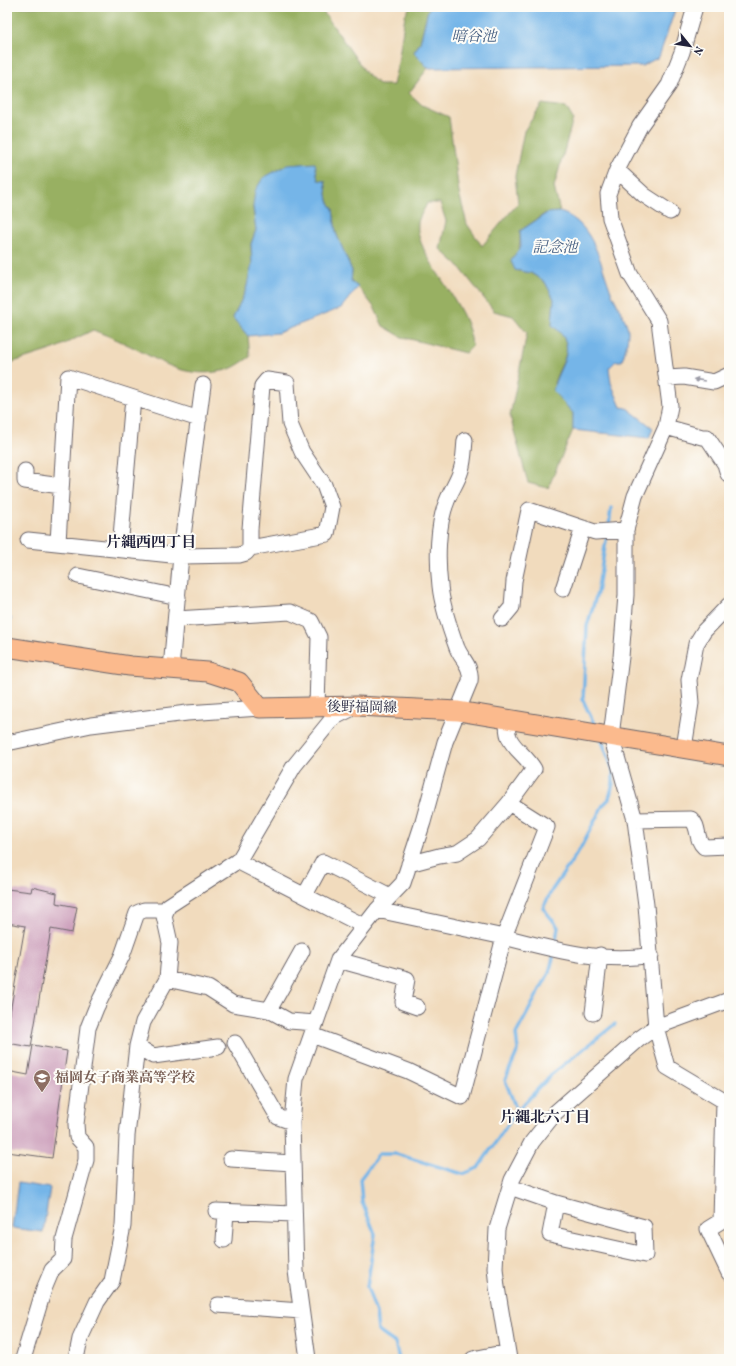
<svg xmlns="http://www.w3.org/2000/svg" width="736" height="1366" viewBox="0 0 736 1366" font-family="Vollkorn,'Noto Serif JP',serif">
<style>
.forest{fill:#98b062;stroke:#5d694e}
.water{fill:#74b5e8;stroke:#4b6c92}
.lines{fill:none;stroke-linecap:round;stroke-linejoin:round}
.stream{stroke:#74b5e8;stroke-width:3.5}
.building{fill:#c999b7}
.minor-casing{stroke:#6a6368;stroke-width:17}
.major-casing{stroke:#6a6368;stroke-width:21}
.minor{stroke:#fff;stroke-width:15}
.major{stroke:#fbba8d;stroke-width:19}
.oneway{fill:#9c9ca7}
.labels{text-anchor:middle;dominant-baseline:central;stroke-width:4;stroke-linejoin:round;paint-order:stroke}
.street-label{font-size:14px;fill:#22223b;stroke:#fdfcf7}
.education-label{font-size:14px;font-weight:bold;fill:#785e54;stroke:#fdfcf7;text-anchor:start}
.water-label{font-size:15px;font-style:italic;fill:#435d80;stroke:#fdfcf7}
.neighbourhood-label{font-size:15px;font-weight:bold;fill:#22223b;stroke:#fdfcf7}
</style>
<rect width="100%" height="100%" fill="#fdfcf7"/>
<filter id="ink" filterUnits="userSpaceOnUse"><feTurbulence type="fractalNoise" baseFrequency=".025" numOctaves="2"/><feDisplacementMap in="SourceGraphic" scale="8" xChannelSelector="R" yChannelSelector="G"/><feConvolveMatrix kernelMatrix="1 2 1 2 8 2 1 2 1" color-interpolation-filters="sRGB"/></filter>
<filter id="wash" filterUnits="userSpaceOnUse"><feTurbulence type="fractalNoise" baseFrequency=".012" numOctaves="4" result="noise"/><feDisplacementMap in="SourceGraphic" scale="16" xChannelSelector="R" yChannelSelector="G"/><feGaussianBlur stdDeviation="0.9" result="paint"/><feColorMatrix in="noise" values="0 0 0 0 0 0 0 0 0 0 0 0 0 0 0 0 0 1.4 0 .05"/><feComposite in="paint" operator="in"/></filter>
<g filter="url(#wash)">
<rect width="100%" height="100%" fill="#f1dbbd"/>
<path class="forest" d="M7 7H320L366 73 380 85H393L398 63 405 15 410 7H431L428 10 420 43 414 52 428 68 409 93 422 105 449 117 459 193 467 224 482 246 518 203 515 176 524 131 542 104 566 107 573 119 554 187 560 212 546 213 520 231C521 246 517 255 515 270L531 273 545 282 554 299 552 325C579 346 562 359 554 383L564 403 573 413V430L548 488 528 483 510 416 527 333 513 316 494 311 457 264 440 249 446 221 440 203H427C425 209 419 216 418 223 413 255 471 304 472 347L465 353 402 337 383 326 374 307 358 287 351 282 352 271 336 233 333 209 328 201 325 181 253 207 256 230 251 244 252 264 246 290 233 318 248 336 250 357C242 362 232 370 222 371 180 379 159 359 124 343 114 338 103 334 93 330L54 349 7 364Z"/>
<path class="water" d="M431 7H676L659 57 642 66 428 68 414 52 420 43 428 10Z
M315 163 318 180 325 181 328 201 333 209 336 233 352 271 351 282 358 287 341 308 278 333 248 336 233 318 246 290 252 264 251 244 256 230 253 207 255 191 263 178 287 165Z
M560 212C595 223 600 265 612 294 616 303 628 322 628 331 628 341 625 352 622 361H616L609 368 611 383 621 407 627 408 653 428 649 438 573 430V413L553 391C557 365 582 348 552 325L554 299 545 282 531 273 515 270 511 261 521 246 520 231 547 213Z
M18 1183 50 1188 43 1232 12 1228Z"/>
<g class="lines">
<path class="stream" d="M609 527 611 508
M7 627 10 619
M596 728 583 700 587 626 597 593 607 535
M555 946 558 927 543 908 552 890 580 849 603 805 609 799 613 783V770L602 741
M517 1111 552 1074 615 1024
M399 1359 395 1343 378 1331 376 1313 367 1287 375 1234 362 1202 360 1179 379 1154H396L463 1174 478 1168 517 1111 505 1080 518 1050 516 1034 549 973 554 954"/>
</g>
<g id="blocks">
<path class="building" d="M32 887 57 893 56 903 77 907 72 933 51 929 31 1047 7 1043V1030L25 926 7 923V889L31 892Z
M33 1045 67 1051 52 1158 7 1152V1071L28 1075Z"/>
</g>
</g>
<g filter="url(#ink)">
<use href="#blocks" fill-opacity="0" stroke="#6a6368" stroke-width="1"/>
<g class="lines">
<defs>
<path id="minor" d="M695 7 682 52 669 85 640 126 617 170 608 194 610 218 630 274 659 321 670 406 666 427 635 496 626 530V595L621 657 611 736 635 820 646 905 656 1027 667 1067 724 1101 721 1221 708 1229 729 1273
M617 170 644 195 670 212
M667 378 684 377 714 382 729 375
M666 427 702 437H707L725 464 728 474
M25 471V481L61 486
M28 540 181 556 239 555 246 553 250 548 327 534 332 507 324 485 302 452 290 424 287 383 267 380 262 386 250 529V548
M58 542 68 377 199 419
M120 548 133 398
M78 576 178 597
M563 589 583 528
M176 619 290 612 311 621 319 637 317 707
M502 619 512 607 514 581 529 510 595 532 626 530
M171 669 182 544 203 385
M7 743 91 725 187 713 260 708
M684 748 691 703 689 680 696 644 704 631 729 605
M509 803 547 827 504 937C551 949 603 964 651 955
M635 820 691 819C700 826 695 839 704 847L729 846
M237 861 364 926
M409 864 439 856 457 853 478 839 509 803 534 769C523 750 503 745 508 720
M305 895 323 862 390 896
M338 960 407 979 403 1002 417 1007
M167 979 208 988 233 1004 269 1010 289 1021 316 1023
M269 1010 302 951
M593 1013 600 955
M312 1035 408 1071 462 1097 504 937 377 910
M235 1043 278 1117 292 1122
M137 1046 153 1056 218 1047
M231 1159 292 1163
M510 1187 556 1203 644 1227 645 1255 550 1234 556 1203
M216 1211 294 1214
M224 1240 226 1212
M218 1305 301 1311
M23 1359 44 1289 52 1270 63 1259 64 1239 86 1160V1147L77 1137 76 1124 88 1028 96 1008 122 956 137 913 144 910H166
M76 1359 80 1339 97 1302 112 1281 123 1226 127 1136 137 1046 143 1022 167 979 170 943 164 916 168 906 239 860 294 766 333 718 355 707
M308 1359 296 1271 292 1122 296 1079 338 960 377 910 403 883 423 822 445 742 470 681C472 666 462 660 457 648 450 629 442 606 440 586 437 560 437 525 447 501 451 490 458 481 461 470 464 461 464 450 465 440
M473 1359 507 1352
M509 1359 497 1287 495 1268 497 1229 512 1180 532 1142 556 1112 639 1039 656 1027 729 1000"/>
<path id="major" d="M7 647 130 666 208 672 239 682 260 708 357 706 458 711 729 756"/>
</defs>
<use href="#minor" class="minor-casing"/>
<use href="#major" class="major-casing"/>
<use href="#minor" class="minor"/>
<use href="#major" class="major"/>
</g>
<defs><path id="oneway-solid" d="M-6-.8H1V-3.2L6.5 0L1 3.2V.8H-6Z"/></defs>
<use class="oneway" href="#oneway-solid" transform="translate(699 380) rotate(-171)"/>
</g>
<defs>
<symbol id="school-pin" viewBox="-11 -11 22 30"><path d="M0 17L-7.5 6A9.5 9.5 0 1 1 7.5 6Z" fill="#8d6e63" stroke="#fdfcf7"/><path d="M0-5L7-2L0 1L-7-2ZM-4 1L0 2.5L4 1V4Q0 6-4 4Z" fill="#fff"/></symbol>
</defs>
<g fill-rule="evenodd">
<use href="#school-pin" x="32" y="1068" width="20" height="27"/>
</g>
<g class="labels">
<g class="street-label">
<text transform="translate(362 708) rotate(1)">後野福岡線</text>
</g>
<g class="education-label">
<text x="55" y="1078">福岡女子商業高等学校</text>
</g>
<g class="water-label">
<text x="474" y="37">暗谷池</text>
<text x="555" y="248">記念池</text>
</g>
<g class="neighbourhood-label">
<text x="151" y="543">片縄西四丁目</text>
<text x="545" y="1118">片縄北六丁目</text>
</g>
</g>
<rect width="736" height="1366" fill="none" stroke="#fdfcf7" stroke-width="24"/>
<g transform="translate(690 46) rotate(120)" stroke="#fdfcf7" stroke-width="3" paint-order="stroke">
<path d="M0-3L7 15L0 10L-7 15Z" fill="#22223b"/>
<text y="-6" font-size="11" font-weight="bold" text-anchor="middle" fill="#22223b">N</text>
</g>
</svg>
